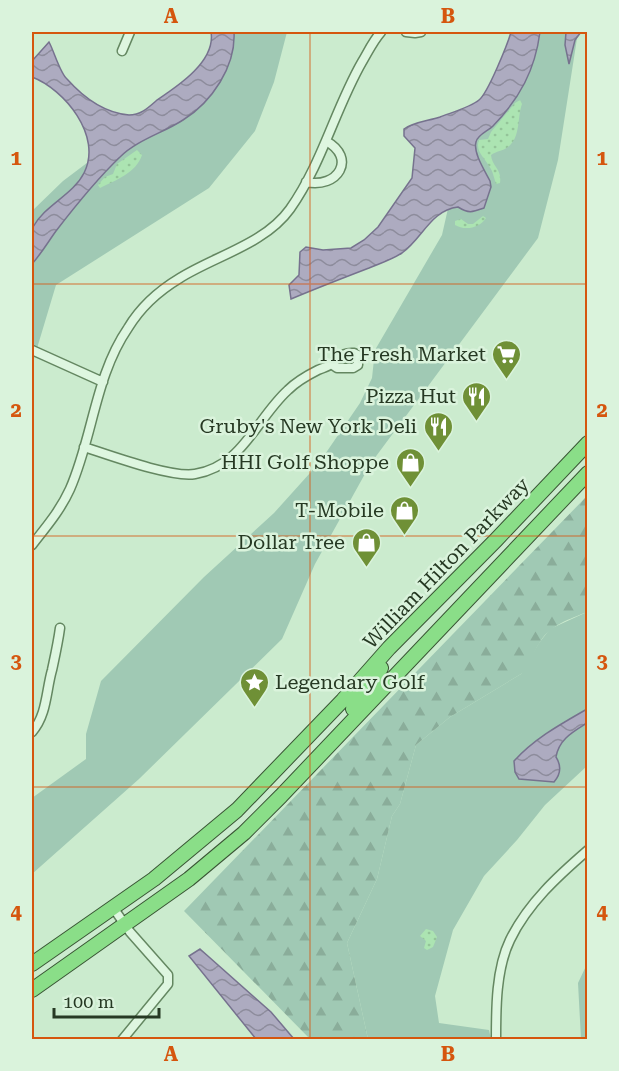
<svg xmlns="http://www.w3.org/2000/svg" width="619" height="1071" viewBox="0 0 619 1071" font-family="'Roboto Serif',serif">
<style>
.green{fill:#a0c9b4}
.forest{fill:url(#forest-firs)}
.sand{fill:url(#sand-dots)}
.water{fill:url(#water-waves);stroke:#76728e;stroke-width:1.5}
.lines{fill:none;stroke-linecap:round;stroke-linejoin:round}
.minor-casing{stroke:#648761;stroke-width:11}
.trunk-casing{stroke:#395534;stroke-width:16}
.minor{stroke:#def6e0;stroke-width:8}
.trunk{stroke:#8ade88;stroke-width:14}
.grid{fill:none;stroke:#d5560e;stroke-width:1.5;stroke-opacity:0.55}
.labels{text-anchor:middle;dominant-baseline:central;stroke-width:5;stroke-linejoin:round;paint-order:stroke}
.poi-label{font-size:20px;fill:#263923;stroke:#daf3dc;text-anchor:end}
.street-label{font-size:20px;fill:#263923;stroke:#daf3dc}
.neatline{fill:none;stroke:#d5560e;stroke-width:2}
.grid-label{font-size:20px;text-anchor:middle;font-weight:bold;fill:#d5560e}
</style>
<defs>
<pattern id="forest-firs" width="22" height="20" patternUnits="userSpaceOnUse" patternTransform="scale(1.5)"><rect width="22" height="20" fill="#a0c9b4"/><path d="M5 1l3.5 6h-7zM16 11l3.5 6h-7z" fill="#8aad9a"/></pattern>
<pattern id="sand-dots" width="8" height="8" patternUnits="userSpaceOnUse" patternTransform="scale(1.5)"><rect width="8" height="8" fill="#ace4b2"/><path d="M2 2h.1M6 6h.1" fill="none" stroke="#94c499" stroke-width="1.8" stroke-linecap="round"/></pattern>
<pattern id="water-waves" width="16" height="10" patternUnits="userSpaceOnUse" patternTransform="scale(1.5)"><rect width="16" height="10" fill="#adabc0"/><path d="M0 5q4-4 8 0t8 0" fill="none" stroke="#8d8c9c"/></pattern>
</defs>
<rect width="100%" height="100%" fill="#cbebce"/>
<path class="green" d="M219 32H287L274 82 255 131 209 188 56 285 32 365V211L63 181 132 129 194 97Z
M523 32H578L558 160 538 238 371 463 315 564 282 639 139 779 32 874V798L86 759V734L101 681 204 577 274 513 319 463 360 403 372 378 375 350 442 235 454 182Z
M587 612V766L545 805 517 840 484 876 453 930 435 996 439 1023 489 1030 491 1039H368L347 943 377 879 392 816 400 804 416 745 450 717 521 674 539 643 550 629Z
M587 964V1039H581L578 983Z"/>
<path class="forest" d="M585 498 588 499 587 612C570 619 550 625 540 642 532 654 533 662 521 674L450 717 416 745 400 804 392 816 377 879 347 943 368 1039H310L184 911Z"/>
<path class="sand" d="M520 100 522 104C517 117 521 137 508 147 503 151 496 151 491 155 492 167 502 168 500 183L496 184C494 178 493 171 489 166 484 157 475 151 479 140L488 139 491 132 515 103Z
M137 150 142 155C136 173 116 180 100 188L98 185 105 177 113 174 117 164Z
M483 216 486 218C480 228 465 231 455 225V221L461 219 468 224H473Z
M426 929 433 931 437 937 433 947 427 950 424 948 426 941 420 936Z"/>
<path class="water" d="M211 32H234C236 66 212 102 183 120 163 133 137 140 120 157 97 179 76 205 56 231 48 242 41 254 32 264 31 254 28 236 33 227 45 205 73 195 84 173 103 136 64 89 32 77V61L49 42C54 51 60 73 67 79 83 97 105 113 129 115 141 115 149 107 157 100 178 86 216 61 211 32Z
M511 32H540C535 70 520 98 493 126 488 131 477 135 476 142 473 153 485 171 490 181L491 187 484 208C473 212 469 214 458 207 431 210 422 239 402 253 391 260 381 263 369 268 343 278 317 288 291 299L289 285 299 275 300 252 306 247 323 250 351 248 364 240 378 227 412 178 415 148 404 136V129C414 122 428 121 440 117 450 113 471 107 479 100 488 93 508 43 511 32Z
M566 32H581L575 40 569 64 565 45Z
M587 709V723C573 732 559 739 556 757 561 765 561 774 554 782L519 779 515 772 514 761C535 738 561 724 587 709Z
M200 949 271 1012 294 1039H256L189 956Z"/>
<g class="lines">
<defs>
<path id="minor" d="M406 32 415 33 421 32
M122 51 130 32
M306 182C338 189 357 158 326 141
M32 350 103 382
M84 447C109 455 171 478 195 474 243 466 256 419 288 390 296 382 308 375 318 370 322 368 328 367 331 364 340 358 342 352 354 353L358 355V365L353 368H337L331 364
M32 545C46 527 60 511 70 489 93 437 95 376 128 328 140 308 160 290 180 278 215 256 265 244 290 209 322 164 335 109 362 62 368 52 373 41 381 32
M32 732C47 715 46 691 52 670 55 656 58 643 60 628
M112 906 130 932 168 975V984L122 1040
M496 1040C496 1008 496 969 510 940 528 903 558 876 588 850"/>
<path id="trunk" d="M353 709 381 668
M32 964 154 879 237 810 343 700 389 648 496 540 588 443
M32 990 189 879 244 833 281 796 588 473"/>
</defs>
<use href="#minor" class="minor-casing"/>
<use href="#trunk" class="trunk-casing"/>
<use href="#minor" class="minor"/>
<use href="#trunk" class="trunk"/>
</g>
<path class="grid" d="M310 32V1040M32 284H588M32 536H588M32 787H588"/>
<defs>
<symbol id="supermarket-pin" viewBox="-11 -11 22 30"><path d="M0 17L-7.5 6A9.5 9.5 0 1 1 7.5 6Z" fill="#6f9036" stroke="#daf3dc"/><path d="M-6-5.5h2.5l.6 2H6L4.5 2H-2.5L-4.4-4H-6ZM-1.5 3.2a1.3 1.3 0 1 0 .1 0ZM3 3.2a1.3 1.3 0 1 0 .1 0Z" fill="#fff"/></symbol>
<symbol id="restaurant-pin" viewBox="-11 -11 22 30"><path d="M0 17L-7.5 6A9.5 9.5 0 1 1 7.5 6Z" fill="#6f9036" stroke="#daf3dc"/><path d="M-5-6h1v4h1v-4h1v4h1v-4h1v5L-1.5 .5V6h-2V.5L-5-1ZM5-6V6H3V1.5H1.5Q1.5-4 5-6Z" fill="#fff"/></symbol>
<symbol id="shop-pin" viewBox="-11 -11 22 30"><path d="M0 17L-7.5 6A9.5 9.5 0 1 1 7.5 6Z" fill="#6f9036" stroke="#daf3dc"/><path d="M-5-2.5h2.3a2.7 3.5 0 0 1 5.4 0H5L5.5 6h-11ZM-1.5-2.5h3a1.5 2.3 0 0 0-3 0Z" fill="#fff"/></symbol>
<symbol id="sight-pin" viewBox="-11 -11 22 30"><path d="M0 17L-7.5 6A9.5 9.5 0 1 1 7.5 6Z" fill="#6f9036" stroke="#daf3dc"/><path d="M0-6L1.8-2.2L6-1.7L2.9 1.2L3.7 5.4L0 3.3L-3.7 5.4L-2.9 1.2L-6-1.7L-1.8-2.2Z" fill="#fff"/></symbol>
</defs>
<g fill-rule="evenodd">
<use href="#supermarket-pin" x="490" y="338" width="33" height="45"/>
<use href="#restaurant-pin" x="460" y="380" width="33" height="45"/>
<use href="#restaurant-pin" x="422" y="410" width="33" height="45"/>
<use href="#shop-pin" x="394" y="446" width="33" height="45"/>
<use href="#shop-pin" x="388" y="494" width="33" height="45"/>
<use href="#shop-pin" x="350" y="526" width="33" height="45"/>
<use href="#sight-pin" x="238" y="666" width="33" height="45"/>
</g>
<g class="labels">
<g class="poi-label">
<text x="486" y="354">The Fresh Market</text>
<text x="456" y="396">Pizza Hut</text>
<text x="417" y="426">Gruby's New York Deli</text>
<text x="389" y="462">HHI Golf Shoppe</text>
<text x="384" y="510">T-Mobile</text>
<text x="345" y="542">Dollar Tree</text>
<text x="275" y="682" text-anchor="start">Legendary Golf</text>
</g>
<g class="street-label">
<text transform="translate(446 563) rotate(-46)">William Hilton Parkway</text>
</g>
</g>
<rect width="619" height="1071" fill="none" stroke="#daf3dc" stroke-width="66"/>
<path d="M54 1008v9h105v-9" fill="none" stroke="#263923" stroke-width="3"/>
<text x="63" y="1008" font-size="18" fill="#263923" stroke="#daf3dc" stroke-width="4.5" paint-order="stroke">100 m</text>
<rect x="33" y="33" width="553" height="1005" class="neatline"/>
<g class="grid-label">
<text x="171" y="23">A</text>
<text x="448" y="23">B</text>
<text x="16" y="165">1</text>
<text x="602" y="165">1</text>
<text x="16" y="417">2</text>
<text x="602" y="417">2</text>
<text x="16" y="668">3</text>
<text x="602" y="668">3</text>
<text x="16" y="919">4</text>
<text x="602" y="919">4</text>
<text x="171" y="1061">A</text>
<text x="448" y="1061">B</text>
</g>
</svg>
